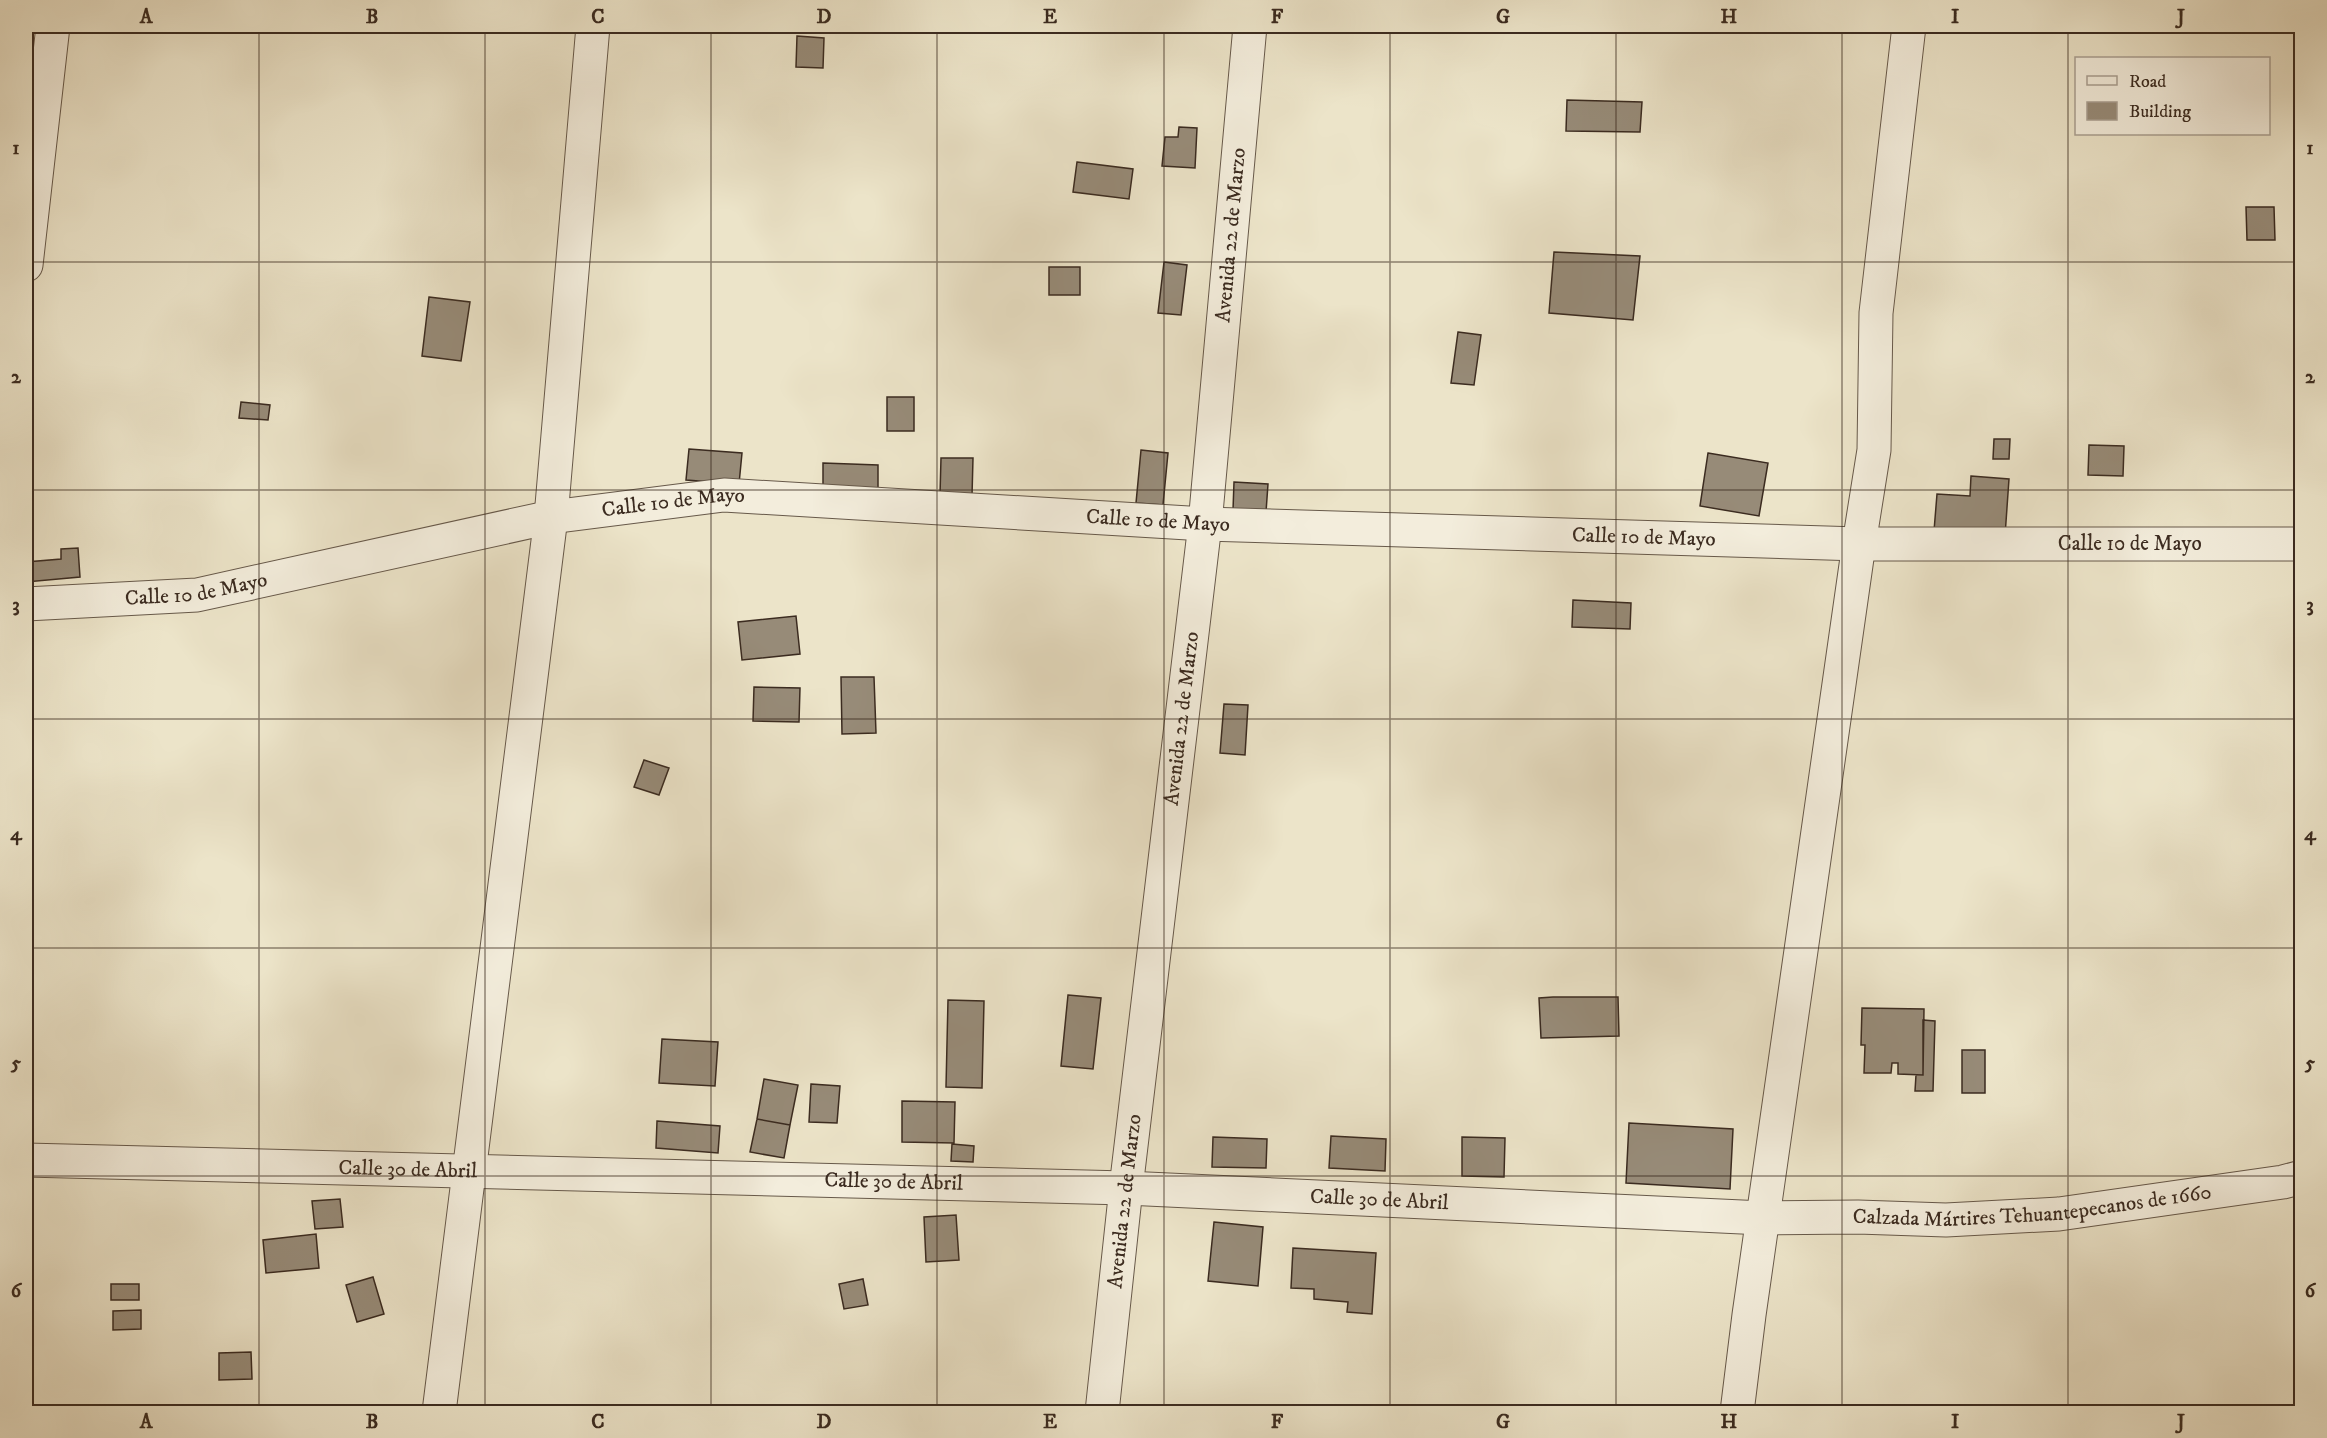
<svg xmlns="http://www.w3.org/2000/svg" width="2327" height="1438" viewBox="0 0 2327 1438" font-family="'IM FELL DW Pica',serif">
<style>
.building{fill:#978b78;stroke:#3b2b20;stroke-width:1.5}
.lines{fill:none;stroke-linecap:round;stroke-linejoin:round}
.street-casing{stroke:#67594a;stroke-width:35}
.street{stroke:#f3eddc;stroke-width:33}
.grid{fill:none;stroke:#3b2b20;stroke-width:1.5;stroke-opacity:0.55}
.labels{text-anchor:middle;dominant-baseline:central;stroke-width:4.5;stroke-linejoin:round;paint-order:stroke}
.street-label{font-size:21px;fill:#3b2b20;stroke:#f3eddc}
.neatline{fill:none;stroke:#3b2b20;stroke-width:2}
.grid-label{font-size:20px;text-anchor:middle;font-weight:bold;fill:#3b2b20}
</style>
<rect width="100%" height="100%" fill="#ece4c9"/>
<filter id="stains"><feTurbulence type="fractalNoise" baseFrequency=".00333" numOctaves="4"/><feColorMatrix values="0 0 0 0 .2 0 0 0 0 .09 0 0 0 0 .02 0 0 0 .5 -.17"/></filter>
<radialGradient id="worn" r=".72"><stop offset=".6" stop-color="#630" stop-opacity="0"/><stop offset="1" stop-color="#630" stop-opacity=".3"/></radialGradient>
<path class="building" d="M797 36 824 38 823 68 796 67Z
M1567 100 1642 102 1640 132 1566 131Z
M1179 127 1197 128 1195 168 1162 166 1165 137H1178Z
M1077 162 1133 169 1129 199 1073 192Z
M2246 207H2274L2275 240H2247Z
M1554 252 1640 256 1633 320 1549 313Z
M1164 262 1187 265 1181 315 1158 313Z
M1049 267H1080V295H1049Z
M429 297 470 302 461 361 422 356Z
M1458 332 1481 335 1474 385 1451 383Z
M887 397H914V431H887Z
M241 402 270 405 268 420 239 418Z
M1994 439H2010L2009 459H1993Z
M2089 445 2124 446 2123 476 2088 475Z
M689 449 742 453 739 484 686 480Z
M1141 450 1168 453 1163 505 1136 503Z
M1708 453 1768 463 1759 516 1700 506Z
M941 458H973L972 496 940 495Z
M823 463 878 465V489L823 487Z
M1971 476 2009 479 2005 536 1934 531 1937 494 1970 496Z
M1234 482 1268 484 1266 512 1233 510Z
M78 548 80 577 26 582V562L61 559V549Z
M1573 600 1631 603 1630 629 1572 627Z
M796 616 800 654 742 660 738 622Z
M841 677H874L876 733 842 734Z
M754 687 800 688 799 722 753 721Z
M1224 704 1248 705 1245 755 1220 753Z
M644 760 669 768 659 795 634 787Z
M1068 995 1101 998 1093 1069 1061 1066Z
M1553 997H1618L1619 1036 1541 1038 1539 998Z
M948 1000 984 1001 982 1088 946 1087Z
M1862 1008 1924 1009 1923 1075 1898 1074V1063H1892L1891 1073H1864L1865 1045H1861Z
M1923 1020 1935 1021 1933 1091H1915L1916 1075H1923Z
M662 1039 718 1042 715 1086 659 1083Z
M1962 1050H1985V1093H1962Z
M764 1079 798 1085 790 1125 757 1119Z
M811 1084 840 1086 837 1123 809 1122Z
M902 1101 955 1102 954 1143 902 1142Z
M757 1119 790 1125 784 1158 750 1152Z
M657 1121 720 1126 718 1153 656 1148Z
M1629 1123 1733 1129 1730 1189 1626 1183Z
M1331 1136 1386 1139 1385 1171 1329 1168Z
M1213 1137 1267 1139 1266 1168 1212 1167Z
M1462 1137 1505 1138 1504 1177 1462 1176Z
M952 1144 974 1146 973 1162 951 1161Z
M340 1199 343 1227 315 1229 312 1201Z
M956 1215 959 1260 926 1262 924 1217Z
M1214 1222 1263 1227 1258 1286 1208 1281Z
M316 1234 319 1268 266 1273 263 1240Z
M1293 1248 1376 1253 1372 1314 1347 1312 1348 1302 1314 1299V1289L1291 1288Z
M373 1277 384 1314 357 1322 346 1285Z
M863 1279 868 1305 844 1309 839 1284Z
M111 1284H139V1300H111Z
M141 1310V1329L113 1330V1311Z
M251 1352 252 1379 219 1380V1353Z"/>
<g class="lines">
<defs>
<g id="street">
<path d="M26 265 53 26"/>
<path id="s1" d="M26 604 197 595 551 517 724 495 1205 524 1859 544H2302"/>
<path id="s2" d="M26 1160 1126 1188 1763 1218 1858 1217 1946 1220 2059 1214 2283 1182 2302 1177"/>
<path d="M439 1412 551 517 593 26"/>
<path id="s3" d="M1102 1412 1126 1188 1205 524 1250 26"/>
<path d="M1737 1412 1749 1315 1859 544 1874 450 1876 313 1909 26"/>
</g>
</defs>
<use href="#street" class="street-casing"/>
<use href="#street" class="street"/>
</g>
<path class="grid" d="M259 26V1412M485 26V1412M711 26V1412M937 26V1412M1164 26V1412M1390 26V1412M1616 26V1412M1842 26V1412M2068 26V1412M26 262H2302M26 490H2302M26 719H2302M26 948H2302M26 1176H2302"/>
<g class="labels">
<g class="street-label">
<text stroke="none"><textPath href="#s3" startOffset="1184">Avenida 22 de Marzo</textPath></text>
<text stroke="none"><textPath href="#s1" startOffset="657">Calle 10 de Mayo</textPath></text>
<text stroke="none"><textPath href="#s1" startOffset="1143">Calle 10 de Mayo</textPath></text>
<text stroke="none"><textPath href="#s1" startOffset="1629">Calle 10 de Mayo</textPath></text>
<text stroke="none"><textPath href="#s1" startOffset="2115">Calle 10 de Mayo</textPath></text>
<text stroke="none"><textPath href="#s1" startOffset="171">Calle 10 de Mayo</textPath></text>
<text stroke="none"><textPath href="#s3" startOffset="698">Avenida 22 de Marzo</textPath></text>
<text stroke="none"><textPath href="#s2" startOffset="382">Calle 30 de Abril</textPath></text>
<text stroke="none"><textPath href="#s2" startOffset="868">Calle 30 de Abril</textPath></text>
<text stroke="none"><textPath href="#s2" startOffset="1354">Calle 30 de Abril</textPath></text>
<text stroke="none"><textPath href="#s3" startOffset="212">Avenida 22 de Marzo</textPath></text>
<text stroke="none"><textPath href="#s2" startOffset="2008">Calzada Mártires Tehuantepecanos de 1660</textPath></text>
</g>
</g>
<rect width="2327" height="1438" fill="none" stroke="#ece4c9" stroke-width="66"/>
<rect x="2075" y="57" width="195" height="78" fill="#f3eddc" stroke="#a99f91" stroke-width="1.5"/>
<rect x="2087" y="76" width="30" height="9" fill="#f3eddc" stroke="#a99f91" stroke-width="1.5"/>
<text x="2129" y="87" font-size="18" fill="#3b2b20">Road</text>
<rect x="2087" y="102" width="30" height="18" fill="#978b78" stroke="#a99f91" stroke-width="1.5"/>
<text x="2129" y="117" font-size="18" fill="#3b2b20">Building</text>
<rect x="33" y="33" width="2261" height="1372" class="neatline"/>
<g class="grid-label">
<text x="146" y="23">A</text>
<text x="372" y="23">B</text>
<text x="598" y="23">C</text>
<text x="824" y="23">D</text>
<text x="1050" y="23">E</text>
<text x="1277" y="23">F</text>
<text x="1503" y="23">G</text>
<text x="1729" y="23">H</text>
<text x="1955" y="23">I</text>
<text x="2181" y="23">J</text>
<text x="16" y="154">1</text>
<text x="2310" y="154">1</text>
<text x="16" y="383">2</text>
<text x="2310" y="383">2</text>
<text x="16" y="611">3</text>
<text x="2310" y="611">3</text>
<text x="16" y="840">4</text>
<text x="2310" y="840">4</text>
<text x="16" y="1069">5</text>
<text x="2310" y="1069">5</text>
<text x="16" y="1297">6</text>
<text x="2310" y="1297">6</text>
<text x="146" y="1428">A</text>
<text x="372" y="1428">B</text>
<text x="598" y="1428">C</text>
<text x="824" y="1428">D</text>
<text x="1050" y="1428">E</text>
<text x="1277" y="1428">F</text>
<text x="1503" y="1428">G</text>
<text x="1729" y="1428">H</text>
<text x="1955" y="1428">I</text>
<text x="2181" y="1428">J</text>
</g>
<rect width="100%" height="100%" filter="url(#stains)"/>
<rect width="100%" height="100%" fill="url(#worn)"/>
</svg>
